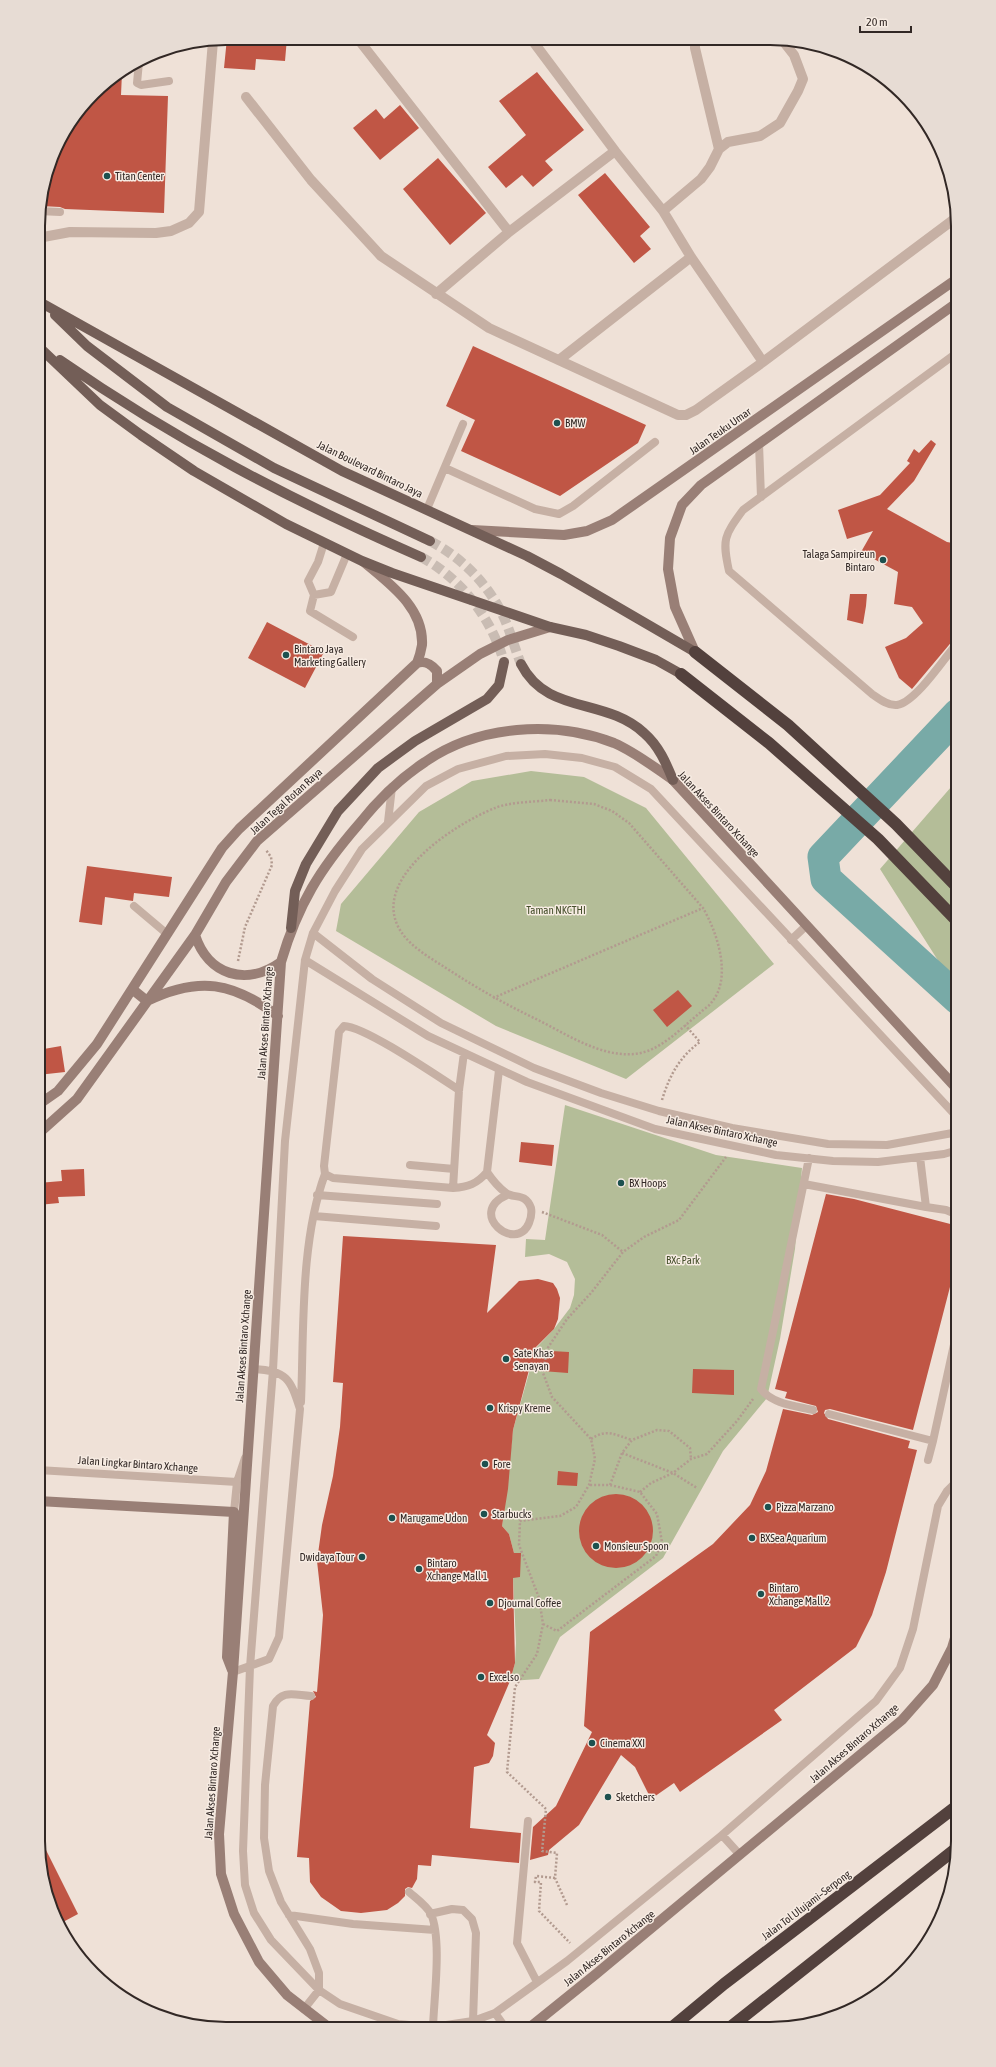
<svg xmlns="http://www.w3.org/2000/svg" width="996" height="2067" viewBox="0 0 996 2067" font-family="'Asap Condensed',sans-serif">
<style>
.green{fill:#b4bd98}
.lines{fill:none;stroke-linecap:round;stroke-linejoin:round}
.river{stroke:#78aaa7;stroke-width:31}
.building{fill:#c05645}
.primary-tunnel{stroke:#c9bcb3;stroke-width:10;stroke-dasharray:10 5;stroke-linecap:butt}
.path{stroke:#b29a8f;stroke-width:2.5;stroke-dasharray:2 2;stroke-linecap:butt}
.lane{stroke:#c6b0a4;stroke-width:8}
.street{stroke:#c6b0a4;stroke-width:10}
.secondary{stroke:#997f76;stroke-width:10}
.primary{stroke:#735e57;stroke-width:10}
.highway{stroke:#53413d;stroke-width:12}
.poi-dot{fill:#1d514f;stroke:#f7ece3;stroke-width:1.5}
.labels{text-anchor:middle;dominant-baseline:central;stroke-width:3;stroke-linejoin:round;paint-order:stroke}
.poi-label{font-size:11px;fill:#322825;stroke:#f7ece3;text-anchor:start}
.street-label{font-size:11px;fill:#322825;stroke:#f7ece3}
.park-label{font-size:11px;fill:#454f2b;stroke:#f7ece3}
.rim{fill:none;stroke:#322825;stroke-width:2}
</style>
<rect width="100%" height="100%" fill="#efe1d7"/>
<path class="green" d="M531 771 584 777 646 808 774 964 626 1079 496 1026 336 931 341 904 419 812 472 781Z
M958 779V992L880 869Z
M565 1105 716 1155 802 1168 795 1249 780 1339 767 1398 723 1451 663 1558 560 1637 539 1679 510 1681 515 1663 516 1643 513 1578 520 1553H514L509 1534 502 1526 513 1430 536 1348 554 1329 570 1308 574 1295 575 1279 567 1262 549 1254 525 1257 526 1239 545 1240Z"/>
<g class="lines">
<path class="river" d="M958 999 826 879 823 857 958 714"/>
</g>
<path class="building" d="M227 38H287L285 61 256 59 255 70 224 68Z
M537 72 584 130 545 161 553 170 533 187 522 175 506 188 488 167 526 135 499 101Z
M122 73 121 95 168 96 164 213 65 209 60 207 41 206 58 143 102 85Z
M400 105 419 128 380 160 353 128 376 109 384 119Z
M438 158 486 213 450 245 403 189Z
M605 173 650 227 640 236 651 249 634 263 578 195Z
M473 346 646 425 638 443 560 496 461 451 475 420 446 406Z
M931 440 936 444 914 481 887 509 947 542 958 544V637L954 639 912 689 899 678 885 647 906 638 923 623 912 607 894 604 898 572 861 552 873 531 847 539 838 510 880 495 910 463 907 461 914 449 919 453Z
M850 594H867L866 606 863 624 847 620Z
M267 622 324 652 305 688 248 658Z
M87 866 172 877 169 897 134 893 133 901 105 897 102 925 79 922Z
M678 990 692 1006 667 1027 653 1010Z
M61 1046 65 1072 38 1075V1050Z
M521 1142 554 1145 552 1166 519 1162Z
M84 1169 85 1196 58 1197 59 1203 38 1205V1183L62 1181 61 1170Z
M826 1194 854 1199 958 1226V1256L913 1430 830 1409 825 1410 824 1413 828 1419 910 1441 908 1448 917 1450 886 1572 872 1615 856 1647 774 1710 782 1720 680 1792 674 1783 651 1799 635 1767 621 1755 579 1825 549 1850 548 1855 530 1860 533 1827 556 1806 592 1732 584 1726 590 1632 713 1544 750 1505 766 1471 783 1409 812 1415 818 1412 816 1406 785 1398 787 1392 775 1389Z
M343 1236 496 1245 487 1313 519 1281 538 1279 553 1283 557 1289 560 1298 558 1319 554 1329 533 1350 569 1352 568 1373 529 1370 513 1430 508 1489 502 1526 509 1534 514 1553H521L520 1577 513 1578 515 1663 510 1681 487 1735 495 1743 493 1756 489 1763 474 1767 470 1828 521 1833 519 1863 432 1855 431 1866 418 1865 417 1879 412 1888 408 1887 405 1889V1896L398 1903 387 1910 361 1913 341 1911 321 1897 310 1882 309 1858 297 1857 310 1701 316 1697 313 1691 317 1692 321 1643 323 1615 317 1561 322 1525 333 1476 340 1427 343 1383 333 1382Z
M693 1369 734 1370V1395L692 1393Z
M558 1471 578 1473 577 1486 557 1485Z
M579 1531a37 37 0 1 1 74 0a37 37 0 1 1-74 0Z
M40 1838 78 1914 63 1922 44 1886 38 1841Z"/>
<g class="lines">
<path class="primary-tunnel" d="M430 541C463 558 490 586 505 620 511 634 515 649 521 664
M421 557C461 578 492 619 504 662"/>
<path class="path" d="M550 800 594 804 612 811 629 823 703 908C717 932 733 978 711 1003 709 1006 704 1009 701 1012 681 1028 660 1052 634 1054 599 1057 565 1033 534 1018 503 1003 475 987 446 968 432 959 416 950 405 937 361 884 454 824 495 808 509 802 534 802 550 800Z
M238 961 245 927 272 865 271 857 266 850
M493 998 703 908
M662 1100C669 1077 679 1057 700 1042L685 1025
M542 1212 602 1235 623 1252
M591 1439C607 1428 615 1435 632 1440
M622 1453 673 1473 697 1488
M610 1485 622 1453 632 1440 657 1430 669 1431 690 1448 691 1459
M640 1492 651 1483 673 1473 691 1459 707 1454 737 1421 753 1399
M543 1624 557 1631 656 1556 662 1542 657 1514 640 1492 610 1485H589
M555 1878 536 1876 535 1882H541L539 1911 570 1943
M567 1905 555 1878 557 1853 542 1851 546 1809 507 1772 515 1687 537 1654 543 1624 539 1598 519 1545 520 1521 560 1516 576 1507 589 1485 595 1459 591 1439 552 1397 543 1373 547 1349 567 1319 591 1293 623 1252 644 1237 679 1220 726 1157"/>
<path class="lane" d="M139 62 137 83 141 85 169 81
M39 211 60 212
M759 444 761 497
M445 468 535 509 559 514 573 506 655 442
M427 509 463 424
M324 543 318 562 308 581 314 595 310 611 353 637
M314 595 331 592 347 554
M958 642C945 657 916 702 897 705 888 706 879 699 872 694L729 571C722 539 724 536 743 510L958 352
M388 822 392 787
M134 906 166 933
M313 933 372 979 441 1023 534 1068 601 1093 659 1111 732 1128 828 1144 887 1145 958 1132
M791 940 807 925
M305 960 428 1036 527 1082 655 1129 776 1155 833 1161 878 1162 944 1154 958 1150
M459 1090C437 1076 366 1027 344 1026L339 1032 324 1166 325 1174 333 1178 453 1188C468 1187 477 1184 487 1172L499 1070
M920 1157 926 1207 946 1210 958 1215
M809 1158 761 1389C772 1404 796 1406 813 1410
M410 1165 454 1169
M487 1172C493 1181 498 1187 506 1193 514 1199 525 1192 531 1208 532 1213 531 1218 529 1223 516 1254 466 1213 507 1195
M804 1184 926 1207
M453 1188 459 1090 464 1053
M317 1195 437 1204
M314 1216 436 1226
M301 1402C304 1330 300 1242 325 1174
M829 1414 933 1441 958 1326
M928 1460 933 1441
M38 1470 237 1482
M958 1480 947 1491 938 1506 913 1629 900 1668 876 1701 722 1835 567 1961 495 2013 473 2021 433 2027 398 2024 340 2004 319 1990 271 1940 254 1913 245 1885 243 1851 250 1667 273 1370 285 1141 305 960 313 933 335 891 362 849 426 786 458 769 506 756 545 754 582 758 615 767 651 789 958 1118
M234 1512 237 1482 245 1458
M233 1672 269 1659 279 1637 300 1409C290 1378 287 1371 253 1369
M528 1821 517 1943 537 1982
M722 1835 740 1855
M409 1892C417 1899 426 1905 431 1914 442 1939 434 1998 433 2027
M430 1914 452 1909 463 1910 472 1919 476 1933 473 2021
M289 1915 353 1924 435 1930
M304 2009 319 1990V1973L310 1949 281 1902 269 1871 264 1838 265 1785 273 1706C282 1689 294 1695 311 1696
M495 2013 505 2027"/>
<path class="street" d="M358 39 509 232
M532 40 615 151 663 211 691 257 763 362
M695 41V48L719 149
M246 97 311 180 381 256 489 328 678 415H686L696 410 763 362 957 217
M663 211 701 179 710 167 719 149 728 142 760 136 780 123 798 91 803 79 794 55 783 41
M38 238 70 232 156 233 171 231 189 223 199 212 213 41
M436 294 509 232 615 151
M559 360 691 257"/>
<path class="secondary" d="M472 530 564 535 587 531 612 520 958 278
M695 652 675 607 668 569 670 538 682 505 701 485 958 302
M417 663C426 660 432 665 437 671V684
M195 935C208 975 246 987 281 962
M132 989 147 1001C199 976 233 982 278 1016
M38 1105 58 1091 97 1044 222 848 239 829 417 663C419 658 421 651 422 645 424 608 390 584 365 563
M38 1134 77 1099 195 935 226 882 257 841 437 684 480 654 508 640 550 627
M38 1501 234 1512 227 1657 232 1670
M327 2026 287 1995 259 1962 234 1914 221 1874 219 1834 233 1672 281 962C298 904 320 869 359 824 378 800 399 779 425 762 478 725 554 720 614 743 635 752 654 767 673 780L958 1090
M529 2028 596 1974 902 1720 933 1685 952 1648 958 1628"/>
<path class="primary" d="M38 301 342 471 527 556 561 574 695 652
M55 315 87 346 167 407 274 468 430 541
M38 346 100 405 141 435 194 471 286 524 362 561 392 573 550 627 586 635 619 646 656 660 681 674
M60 360C175 440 293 501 421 557
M521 664C547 715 605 697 644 733 659 746 666 763 673 780
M291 928 295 891 306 864 338 811 378 768 393 757 415 741 487 699 499 685 504 662"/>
<path class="highway" d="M695 652 788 725 896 824 958 888
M681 674 769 743 878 839 958 922
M671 2028 724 1984 958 1805
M728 2029 958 1847"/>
</g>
<g class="poi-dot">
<circle cx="107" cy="176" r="4"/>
<circle cx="557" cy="423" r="4"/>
<circle cx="883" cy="560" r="4"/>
<circle cx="286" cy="655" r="4"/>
<circle cx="621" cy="1183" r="4"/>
<circle cx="506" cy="1359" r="4"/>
<circle cx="490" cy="1408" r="4"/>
<circle cx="485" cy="1464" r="4"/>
<circle cx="768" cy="1507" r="4"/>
<circle cx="484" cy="1514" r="4"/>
<circle cx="392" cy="1518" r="4"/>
<circle cx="752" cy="1538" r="4"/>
<circle cx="596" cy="1546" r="4"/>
<circle cx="362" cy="1557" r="4"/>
<circle cx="419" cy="1569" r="4"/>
<circle cx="761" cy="1594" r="4"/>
<circle cx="490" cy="1603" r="4"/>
<circle cx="481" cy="1677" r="4"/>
<circle cx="592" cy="1743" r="4"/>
<circle cx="608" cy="1797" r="4"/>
</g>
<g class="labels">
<g class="poi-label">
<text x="115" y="176">Titan Center</text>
<text x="565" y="423">BMW</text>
<text x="875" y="554" text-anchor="end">Talaga Sampireun<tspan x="875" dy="13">Bintaro</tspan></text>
<text x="294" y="649">Bintaro Jaya<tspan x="294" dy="13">Marketing Gallery</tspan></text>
<text x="629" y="1183">BX Hoops</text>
<text x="514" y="1353">Sate Khas<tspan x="514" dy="13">Senayan</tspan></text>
<text x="498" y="1408">Krispy Kreme</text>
<text x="493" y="1464">Fore</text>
<text x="776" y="1507">Pizza Marzano</text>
<text x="492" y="1514">Starbucks</text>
<text x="400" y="1518">Marugame Udon</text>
<text x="760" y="1538">BXSea Aquarium</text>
<text x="604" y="1546">Monsieur Spoon</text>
<text x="354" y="1557" text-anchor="end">Dwidaya Tour</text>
<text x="427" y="1563">Bintaro<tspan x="427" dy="13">Xchange Mall 1</tspan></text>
<text x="769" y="1588">Bintaro<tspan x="769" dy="13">Xchange Mall 2</tspan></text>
<text x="498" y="1603">Djournal Coffee</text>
<text x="489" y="1677">Excelso</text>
<text x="600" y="1743">Cinema XXI</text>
<text x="616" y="1797">Sketchers</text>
</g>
<g class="street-label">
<text transform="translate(720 431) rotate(-35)">Jalan Teuku Umar</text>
<text transform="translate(370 469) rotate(26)">Jalan Boulevard Bintaro Jaya</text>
<text transform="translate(286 801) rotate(-42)">Jalan Tegal Rotan Raya</text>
<text transform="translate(719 814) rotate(47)">Jalan Akses Bintaro Xchange</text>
<text transform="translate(265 1023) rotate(-86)">Jalan Akses Bintaro Xchange</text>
<text transform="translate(722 1131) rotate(12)">Jalan Akses Bintaro Xchange</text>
<text transform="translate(243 1346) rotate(-86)">Jalan Akses Bintaro Xchange</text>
<text transform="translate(138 1464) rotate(4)">Jalan Lingkar Bintaro Xchange</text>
<text transform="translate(854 1743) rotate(-41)">Jalan Akses Bintaro Xchange</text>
<text transform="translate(212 1783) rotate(-86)">Jalan Akses Bintaro Xchange</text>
<text transform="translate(806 1905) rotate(-37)">Jalan Tol Ulujami–Serpong</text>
<text transform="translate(609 1948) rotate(-39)">Jalan Akses Bintaro Xchange</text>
</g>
<g class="park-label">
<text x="556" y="910">Taman NKCTHI</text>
<text x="683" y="1260">BXc Park</text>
</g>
</g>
<path d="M0 0H996V2067H0ZM226 45H770A181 181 0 0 1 951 226V1841A181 181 0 0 1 770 2022H226A181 181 0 0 1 45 1841V226A181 181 0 0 1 226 45Z" fill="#e7dcd4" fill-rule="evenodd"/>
<path class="rim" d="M226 45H770A181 181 0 0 1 951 226V1841A181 181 0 0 1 770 2022H226A181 181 0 0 1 45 1841V226A181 181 0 0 1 226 45Z"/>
<path d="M860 26v6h51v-6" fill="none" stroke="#322825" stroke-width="2"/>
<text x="866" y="26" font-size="12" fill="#322825" stroke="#f7ece3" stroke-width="3" paint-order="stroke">20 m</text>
</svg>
